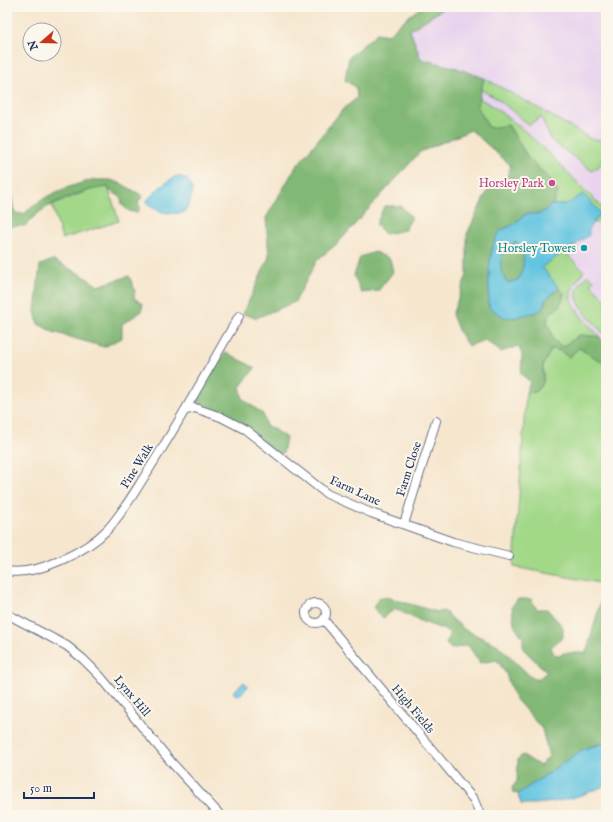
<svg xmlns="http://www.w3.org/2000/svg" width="613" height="822" viewBox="0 0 613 822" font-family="'IM FELL English',serif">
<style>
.built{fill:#e8d2ee}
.green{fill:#a3d889;stroke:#5f8474}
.forest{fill:#82b875;stroke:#4e746a}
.water{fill:#62c4e0;stroke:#3e7a9f;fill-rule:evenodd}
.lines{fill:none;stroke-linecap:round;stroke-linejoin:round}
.minor-casing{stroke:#686f85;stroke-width:10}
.minor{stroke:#fff;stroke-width:8}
.hotel-dot{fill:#d1479c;stroke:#fbf7ec;stroke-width:1.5}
.culture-dot{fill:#0f9aa8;stroke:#fbf7ec;stroke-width:1.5}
.labels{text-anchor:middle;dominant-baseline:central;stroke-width:4;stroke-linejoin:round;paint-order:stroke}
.hotel-label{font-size:12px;fill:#b23c85;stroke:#fbf7ec;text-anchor:end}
.culture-label{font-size:12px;fill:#0d838f;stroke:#fbf7ec;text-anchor:end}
.street-label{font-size:12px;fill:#1b2f5e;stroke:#fbf7ec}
</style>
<rect width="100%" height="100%" fill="#fbf7ec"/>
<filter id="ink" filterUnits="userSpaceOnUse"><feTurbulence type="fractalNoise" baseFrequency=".025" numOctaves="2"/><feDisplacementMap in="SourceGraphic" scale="8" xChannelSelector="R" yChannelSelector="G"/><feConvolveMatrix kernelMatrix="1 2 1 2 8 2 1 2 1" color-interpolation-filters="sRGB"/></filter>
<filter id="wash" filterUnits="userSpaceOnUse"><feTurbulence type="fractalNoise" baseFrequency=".012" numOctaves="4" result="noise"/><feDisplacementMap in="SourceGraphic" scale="16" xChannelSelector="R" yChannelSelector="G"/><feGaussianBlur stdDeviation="0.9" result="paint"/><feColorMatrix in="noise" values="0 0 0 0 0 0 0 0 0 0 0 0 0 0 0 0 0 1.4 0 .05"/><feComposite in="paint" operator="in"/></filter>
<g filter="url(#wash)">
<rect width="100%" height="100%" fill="#f6e6ce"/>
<path class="built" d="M446 7H606V360L518 345 501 352 485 340 468 346 459 332 452 315 467 275V234L489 187 506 179 511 166 471 130 420 152 338 243 317 260 295 302 254 289 270 257 266 218 295 168 343 109 357 98 356 88 345 80 349 57 377 33 388 35 403 21 410 30Z"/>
<path class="green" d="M484 78 538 108 591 139 606 141C606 158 607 162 592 171L551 140 541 117 529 125 498 99 481 90Z
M479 98C525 124 563 169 601 206L606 216V224L603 222 593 223 601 213 567 204 552 205 558 192 528 158 509 126 489 128 477 106Z
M108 187 119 221 62 239 52 205 92 189Z
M575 244 577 246 567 254 584 271C580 277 573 285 571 293 569 306 591 327 600 337L580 335 562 347 554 341 547 321 549 314 560 306 564 294 541 267Z
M588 275 594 280 591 284 606 300V337C598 326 572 304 577 290 579 284 584 279 588 275Z
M552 348 560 351 569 356 579 348 602 362 606 360 605 584 514 567 526 393 535 392 543 383V365Z"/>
<path class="forest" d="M421 7H446L410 30 421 59 457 68 484 78 477 106 489 128 508 125 528 158 551 180 558 192 552 205 540 214H526C522 217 518 221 514 224 510 227 501 229 498 234 487 251 489 288 489 308L504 317 513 318 543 307 545 300 559 288 564 294 560 306 549 314 547 321 554 341 562 347 580 335 600 337 606 348V360L602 362 579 348 569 357 560 351 552 348 543 365V383L535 392 526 393 530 382 521 374 522 354 518 346 501 352 485 340 468 346 459 332 452 315 467 275V234L489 187 506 179 511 166 471 130 420 152 338 243 317 260 295 302 256 318 243 314 269 257 266 218 295 168 343 109 357 98 356 88 345 80 349 57 377 33 388 35 403 21Z
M92 180H111L122 184 143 196 138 202 140 208 137 213 129 211 122 205 121 197 109 190 108 187C86 189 59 199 41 211 35 215 30 221 25 226H11L7 232V191L11 195 15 213 24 214C45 194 64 188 92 180Z
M384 206H401L412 217 405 230 385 234 376 225Z
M516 242 523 250C525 261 523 270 518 280L507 283C499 269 499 263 504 248Z
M375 252 390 259 393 272 378 291 361 293 354 276 360 257Z
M53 260 82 275 98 286 129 276 135 290 134 298 143 304 141 312 122 324V338L104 347 53 332 38 324 35 311 40 265Z
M226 352 255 368 240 387 243 399 263 414 266 426 272 428 286 438 283 453H277L233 421 199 404 196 397Z
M606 583V742L583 749 518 794 513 793 512 788 517 781 518 759 523 755 540 766 549 756 542 729 514 697 506 674 497 660 480 663 468 645 451 649 446 644 450 632 418 620 395 609 383 618 373 608 380 597 390 598 437 612 444 611 465 630 498 645 531 677 537 680 547 672 523 649V638L514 625 512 606 518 599H531L537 609H547L563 627V637L551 647 554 654 560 656 563 653H586Z"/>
<path class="water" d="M176 176C198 178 194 198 185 212 172 215 155 213 146 202 154 191 165 183 176 176Z
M583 194 601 213C596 220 587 226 589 235L542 267 559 288 545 300 543 308 537 312 513 318 504 317 489 308C489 288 487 251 498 234 501 229 510 227 514 224 518 221 522 217 526 214H540L552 205 567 204ZM516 242 523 250C525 261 523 270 518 280L507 283C499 270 499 263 504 248Z
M244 682 248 687 238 697 233 692Z
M606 743V785C579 798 551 805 521 804L518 794 583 749Z"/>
</g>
<g filter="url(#ink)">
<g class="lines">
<defs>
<path id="minor" d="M186 410 195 408 221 417 246 430 327 494 371 513 453 542 509 556
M404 524 436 421
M7 571C38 576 87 551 108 529 124 511 135 491 148 471 180 421 209 368 239 316
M306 613a10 10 0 1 1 20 0a10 10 0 1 1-20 0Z
M7 614 67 646 83 659 100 676 172 763 220 815
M324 620 474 800 480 815"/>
</defs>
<use href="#minor" class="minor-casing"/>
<use href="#minor" class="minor"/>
</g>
</g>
<circle class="hotel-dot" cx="552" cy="183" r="4"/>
<circle class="culture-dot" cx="584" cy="248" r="4"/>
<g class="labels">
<g class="hotel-label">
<text x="544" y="183">Horsley Park</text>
</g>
<g class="culture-label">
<text x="576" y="248">Horsley Towers</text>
</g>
<g class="street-label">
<text transform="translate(137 466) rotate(-58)">Pine Walk</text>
<text transform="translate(409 469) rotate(-72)">Farm Close</text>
<text transform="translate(355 491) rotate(25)">Farm Lane</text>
<text transform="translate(132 696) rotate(50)">Lynx Hill</text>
<text transform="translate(413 709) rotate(50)">High Fields</text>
</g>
</g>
<rect width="613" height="822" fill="none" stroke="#fbf7ec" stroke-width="24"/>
<g transform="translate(42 42) rotate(250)"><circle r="19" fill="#fbf7ec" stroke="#a1a7b3"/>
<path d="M0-3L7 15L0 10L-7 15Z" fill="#c8321e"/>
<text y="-6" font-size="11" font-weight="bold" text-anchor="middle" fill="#1b2f5e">N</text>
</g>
<path d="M24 792v6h70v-6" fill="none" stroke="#1b2f5e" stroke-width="2"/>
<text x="30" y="792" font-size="12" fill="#1b2f5e" stroke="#fbf7ec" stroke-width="3" paint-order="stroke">50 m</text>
</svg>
